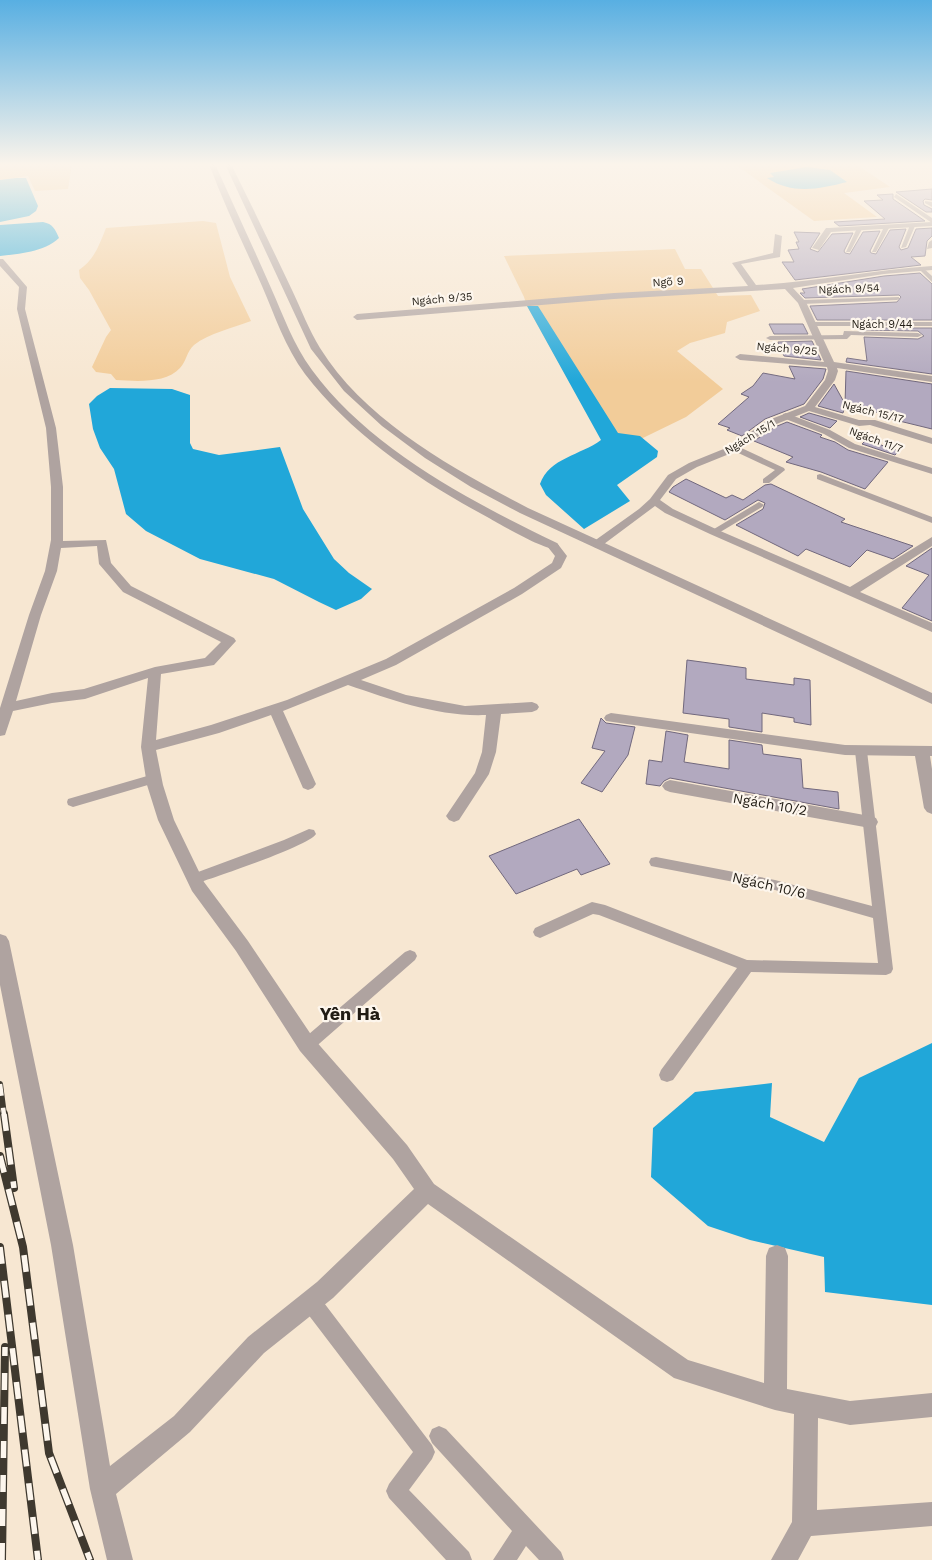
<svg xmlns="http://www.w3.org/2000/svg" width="932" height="1560" viewBox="0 0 932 1560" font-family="'Work Sans',sans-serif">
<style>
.green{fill:#f2cc99}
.water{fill:#21a7d9}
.building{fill:#b2a9bf;stroke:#71687d}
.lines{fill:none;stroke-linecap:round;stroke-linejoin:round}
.service{fill:#afa3a0;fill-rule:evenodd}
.minor{fill:#afa3a0;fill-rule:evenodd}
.tertiary{fill:#afa3a0;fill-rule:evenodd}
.rail-far1-casing{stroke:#3f392f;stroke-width:6}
.rail-casing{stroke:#3f392f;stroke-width:8}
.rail-far1{stroke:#fdf6ed;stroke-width:4.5;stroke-dasharray:12;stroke-linecap:butt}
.rail{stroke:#fdf6ed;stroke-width:5.5;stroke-dasharray:17;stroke-linecap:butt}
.labels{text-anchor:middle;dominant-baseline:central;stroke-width:4.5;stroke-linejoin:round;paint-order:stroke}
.far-street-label{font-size:11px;fill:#211c14;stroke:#fdf6ed}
.street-label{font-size:14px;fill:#211c14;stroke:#fdf6ed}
.near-neighbourhood-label{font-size:18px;font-weight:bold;fill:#211c14;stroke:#fdf6ed}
</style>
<rect width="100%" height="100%" fill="#f7e7d2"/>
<path class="green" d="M0 164H72L68 189 35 191 28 176 0 180Z
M754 164H856L890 187 844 193 877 217 814 221 736 165Z
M203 221 216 223 230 277 251 321C233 328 209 333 194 345 187 351 186 362 180 368 166 384 135 381 116 380L111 374 96 372 92 367 106 337 111 330 89 290 80 278 79 270C95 259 99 245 106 228Z
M675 249 685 269H701L718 296 751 295 760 311 727 322 725 333 690 343 677 351 723 389 686 417 610 454 527 306 524 297 504 256Z"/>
<path class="water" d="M807 167 830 170 847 182C819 189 793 195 767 178L774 177 770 173Z
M16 178H26L38 206 36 211 29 216 0 222V180Z
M43 222C53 224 55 229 59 238 44 252 19 254 0 256V225Z
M527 306H538L618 433 640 436 658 451 657 457 617 485 630 501 584 529 546 495 540 484C549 458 581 455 601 440Z
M110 388 172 389 190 395V443L193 449 219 455 280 447 303 509 334 559 349 573 372 589 361 599 336 610 319 602 274 579 200 559 146 531 126 514 114 469 100 448 93 429 89 404 97 396Z
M932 1043V1305L825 1292 824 1257 750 1240 708 1226 651 1177 653 1128 695 1092 772 1083 770 1117 824 1142 859 1078Z"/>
<path class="building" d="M932 189V200L925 199 923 201 924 205 932 209V212H926L896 192Z
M893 194V199L925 221 839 226 834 222 885 219 864 201 883 200 877 195Z
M932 228V236L927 241 925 256 911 257 921 265 795 280 782 262H794L788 250 799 249 796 242H799L794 232 820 233 810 249 818 252 832 234 853 233 844 251 845 253 850 254 863 232 880 231 870 251 871 253 876 254 890 230 906 229 899 247 901 250 908 248 916 229Z
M920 273 932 284V320H817L810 306 897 302 901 297 899 295 805 298 800 293H805L802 289 884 276Z
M769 324H803L808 334H774Z
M863 328H932V374L846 362 847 358 867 361 864 337 918 339 924 336 918 331 863 330Z
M812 341 821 360 784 356 778 342Z
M789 366 826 369 823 379 804 404 765 419 742 436 727 430 730 428 718 424 749 397 741 394 753 386 763 373 795 379Z
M846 371 932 384V429L887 418 889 415 845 405 843 413 818 406 834 384 845 404Z
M809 413 837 421 830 428 800 417Z
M787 422 822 435 820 437 835 442 848 450 888 462 865 489 821 472 786 462 793 457 754 441 775 427Z
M866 440 899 451 895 455 862 444Z
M686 479 726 498 732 495 743 500 765 485 771 484 845 519 841 522 913 546 893 559 867 550 850 567 806 549 798 556 736 525 763 509 765 503 758 500 725 520 669 492 673 487Z
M932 548V621L902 608 929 575 906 566Z
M687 660 746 668V679L794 685V678L810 680 811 725 794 722V718L762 713V732L729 727V719L683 713Z
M601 718 606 723 635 727 628 755 602 792 581 783 605 751 592 748Z
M666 731 688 735 684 762 729 769V740L762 745 763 754 801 759 803 788 838 792 839 809 670 778 664 781 660 786 646 784 649 760 662 762Z
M579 819 610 864 581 875 577 869 516 894 489 856Z"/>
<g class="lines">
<path class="service" d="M896 194 932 218V223L894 197Z
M925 201 932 202V207L925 203Z
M910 225 915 226 906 247 901 248Z
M884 227 889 228 876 252H872Z
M857 228 862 229 850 252H846Z
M932 240V248L927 249 929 242Z
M922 267 932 276V282L919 269Z
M899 297V299L897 300 802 304 798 302 802 300Z
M808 322H932V326H808Z
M844 331 918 333 922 335 918 337 851 335 847 339 770 340 766 338 770 336 843 335Z
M786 413 830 430 855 444 932 468V474L849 448 824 434 783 418V414Z
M735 445 784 468 785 470 769 483H763V479L775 470 732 450 731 448Z
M820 474 932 517V523L817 479V475Z
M759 502 764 505 762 507 717 534 714 535 709 532Z
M861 747 867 751 893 969 891 973 886 975 751 972 673 1080 667 1082 661 1080 659 1075 661 1070 737 968 599 915 593 914 540 938 535 936 533 932 535 928 592 902 605 905 747 960 878 963 873 918 775 890 656 867 651 866 649 862 651 858 656 857 775 880 872 906 855 751Z
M154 774 158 776 160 779 158 782 73 807 68 805 67 802 68 799Z
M309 829 314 830 316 834C309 846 213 878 195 884L190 883 188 879 190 875 284 840Z
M410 950 415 952 417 956 415 960 312 1050 307 1052 302 1050 299 1045 302 1040 405 952Z
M311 1293 318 1295 432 1445 435 1452 432 1459 409 1490 469 1552 472 1560H446L389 1498 386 1491 389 1484 413 1452 304 1309 302 1302 304 1295Z
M439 1426 446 1429 561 1552 564 1560H539L526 1546 517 1560H493L512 1531 432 1443 429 1436 432 1429Z"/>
<path class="minor" d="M932 222V226L831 232 819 250 812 248 826 228H829Z
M775 234 782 236 780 257 741 264 756 285C815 282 873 270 932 266V270L884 274 793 288 806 302 834 362 932 376V382L837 368 838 371 835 380 815 407 859 420H875L932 438V444L870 425 859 426 809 411 774 425 739 450 697 467 676 479 660 500 673 509 718 530 850 587 932 537V546L860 592 932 623V632L710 534 665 513 655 506 600 547 596 548 590 544 639 509 650 499 668 475 689 463 731 446 766 421 805 406 825 380 828 371 827 367 740 360 735 357 740 354 824 362 798 303 785 289 614 299 357 320 353 317 357 314 614 293 748 286 732 263 773 253Z
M0 259H3L27 287 25 309 56 428 63 487V541L106 540 111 563 131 586 234 638 236 641 214 665 161 674 156 740 211 725 287 700 386 659 514 588 552 563 555 556 547 546 549 543H557L567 556 561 568 522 594 396 665 361 680 406 695 465 706 532 702 537 704 539 707 537 710 532 712 501 714 496 752 489 774 459 820 454 822 449 820 446 816 475 773 482 752 486 715C439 717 392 700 348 685L283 711 316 784 313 788 308 790 303 788 271 715 219 733 156 750 163 785 174 820 204 882 248 941 314 1039 407 1145 434 1184 688 1360 764 1383 766 1256 769 1248 777 1245 785 1248 788 1256 787 1389 850 1401 932 1393V1417L850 1425 818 1418 817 1510 932 1502V1526L811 1536 798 1560H771L792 1522 794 1414 775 1410 674 1378 428 1204 333 1298 264 1353 190 1432 116 1494 133 1560H107L90 1489 51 1245 0 985V934L6 936 9 941 73 1245 110 1466 174 1416 248 1337 317 1282 414 1189 393 1159 300 1051 236 951 192 891 158 820 147 785 141 747 148 678 85 699 52 703 13 711 5 735 0 736V708L29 615 45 571 51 540V487L46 428 17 309 19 287 0 266ZM97 546 99 564 123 592 221 642 205 658 155 667 84 689 52 693 16 701 41 615 57 571 61 548Z
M611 713 845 745 932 746V756H930L932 769V814L927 812 924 808 915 756 845 755 606 721 604 718 606 715Z
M670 780 870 816 876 818 878 822 876 826 870 828 670 792 665 790 662 786 665 782Z"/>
<path class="tertiary" d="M209 164H215C234 206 253 247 271 288 284 317 293 344 312 370 370 449 470 501 557 543L559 546 557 549C546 551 501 525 489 518 420 481 353 436 305 374 285 347 275 316 262 286 244 245 224 205 209 164Z
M225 164H231C252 206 272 248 292 290 301 309 309 330 320 348 365 421 455 470 528 508L932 693V704L520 513 471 487 425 458 382 426 344 391 311 349Z"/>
<defs>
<path id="rail-far1" d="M0 1084 4 1115"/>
<path id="rail" d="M4 1114 14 1188
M0 1156 23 1247 49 1453 90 1560
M0 1247 38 1560
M2 1560 5 1347"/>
</defs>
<use href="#rail-far1" class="rail-far1-casing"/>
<use href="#rail" class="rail-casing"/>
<use href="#rail-far1" class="rail-far1"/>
<use href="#rail" class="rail"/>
</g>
<linearGradient id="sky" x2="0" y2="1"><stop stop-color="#58afe2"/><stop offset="0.43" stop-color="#fbf4eb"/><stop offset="1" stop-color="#fbf4eb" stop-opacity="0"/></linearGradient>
<rect width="932" height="382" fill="url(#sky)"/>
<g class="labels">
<g class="far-street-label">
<text transform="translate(668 282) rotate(-4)">Ngõ 9</text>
<text transform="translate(849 289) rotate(-2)">Ngách 9/54</text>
<text transform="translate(442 299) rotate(-5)">Ngách 9/35</text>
<text x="882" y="324">Ngách 9/44</text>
<text transform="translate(787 349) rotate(5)">Ngách 9/25</text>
<text transform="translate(873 412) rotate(14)">Ngách 15/17</text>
<text transform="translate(750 437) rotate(-31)">Ngách 15/1</text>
<text transform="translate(876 440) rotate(20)">Ngách 11/7</text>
</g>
<g class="street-label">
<text transform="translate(770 804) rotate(10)">Ngách 10/2</text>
<text transform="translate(769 885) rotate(13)">Ngách 10/6</text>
</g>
<g class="near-neighbourhood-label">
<text x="350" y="1013">Yên Hà</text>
</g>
</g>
</svg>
